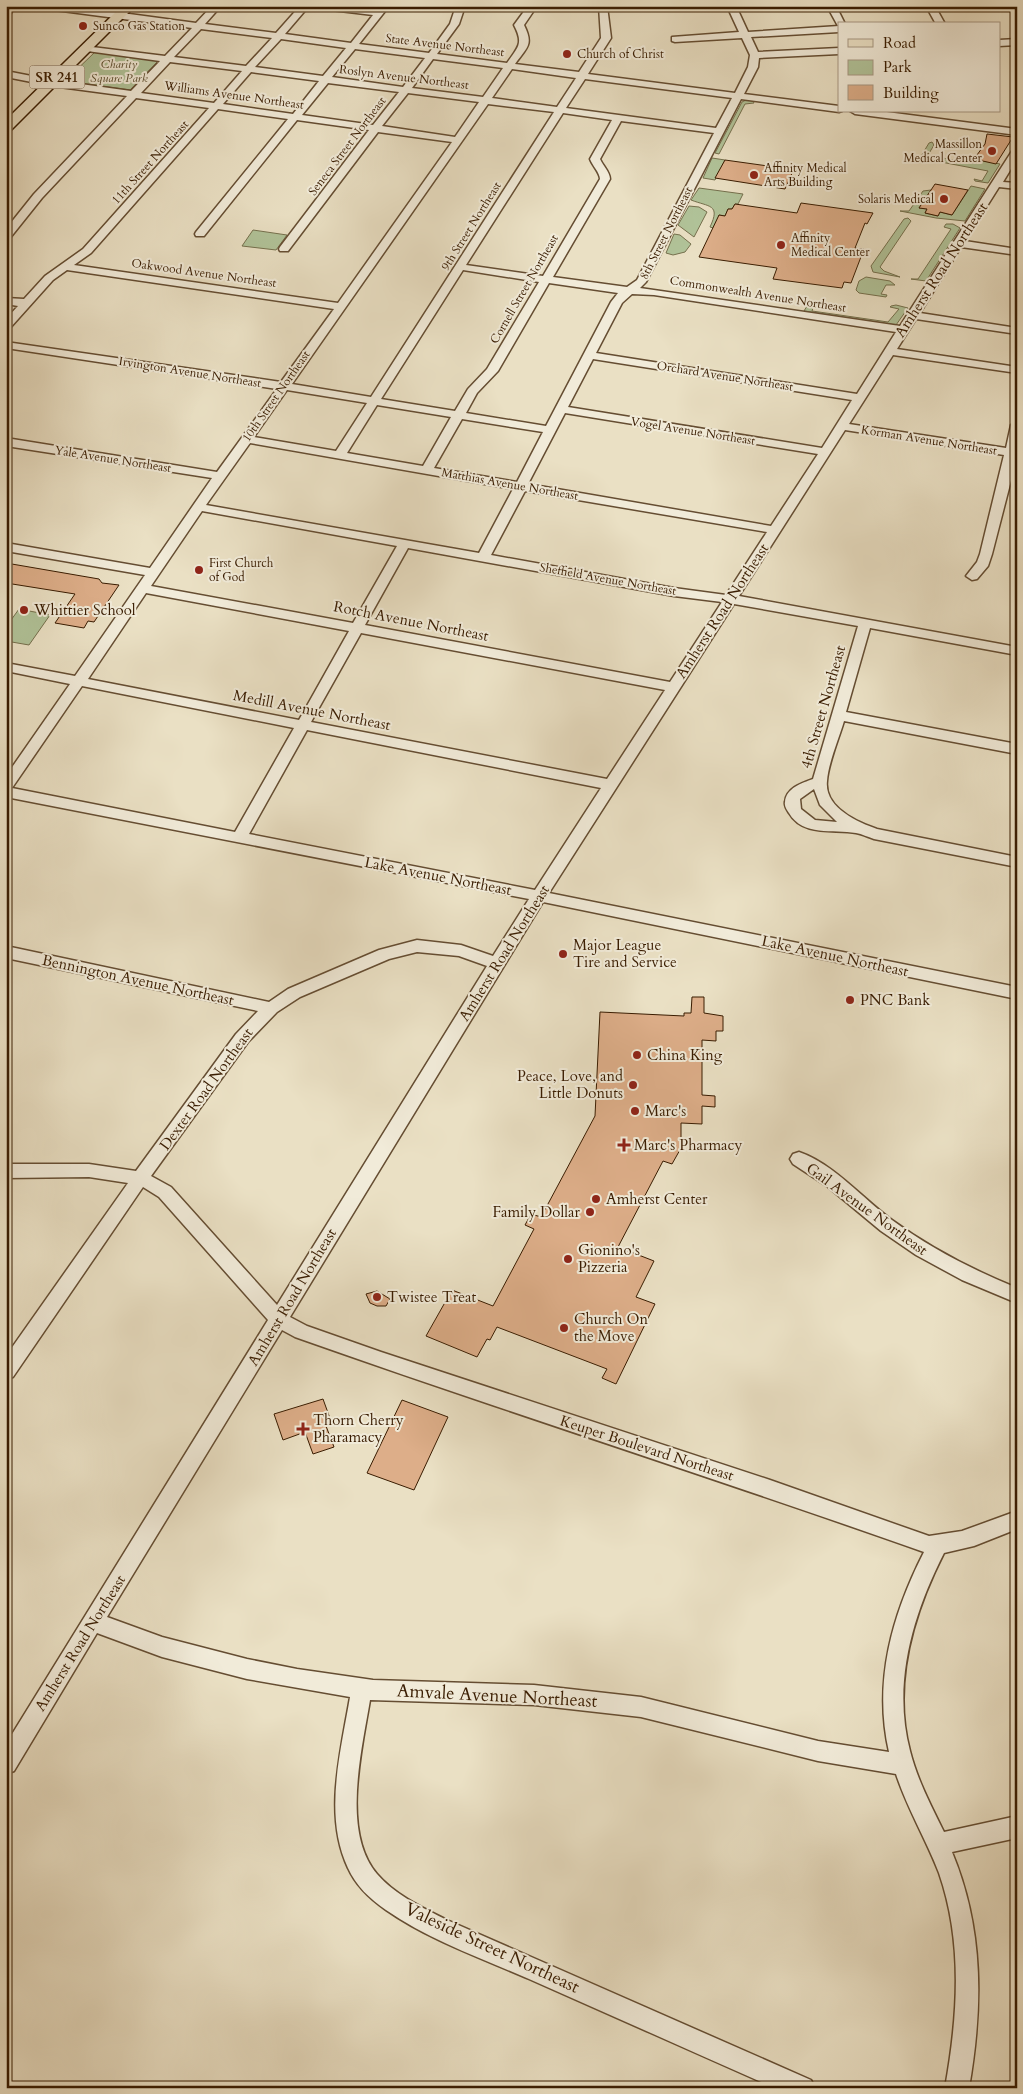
<svg xmlns="http://www.w3.org/2000/svg" width="1023" height="2094" viewBox="0 0 1023 2094" font-family="Cardo,serif">
<style>
.green{fill:#b1c399;stroke:#75704d}
.building{fill:#ddae89;stroke:#391c01}
.lines{fill:none;stroke-linecap:round;stroke-linejoin:round}
.minor-casing{stroke:#654d32;stroke-width:3}
.major-casing{stroke:#391c01;stroke-width:3}
.minor{fill:#f1ebd9;fill-rule:evenodd}
.major{fill:#eae0c4;fill-rule:evenodd}
.poi-dot{fill:#8f2418;stroke:#f1ebd9;stroke-width:2}
.labels{text-anchor:middle;dominant-baseline:central;stroke-width:4;stroke-linejoin:round;paint-order:stroke}
.far-poi-label{font-size:12px;fill:#391c01;stroke:#f1ebd9;text-anchor:start}
.far-street-label{font-size:12px;fill:#391c01;stroke:#f1ebd9}
.far-park-label{font-size:12px;font-style:italic;fill:#5d4e2f;stroke:#f1ebd9}
.shield{fill:#f1ebd9;stroke:#705a42;stroke-width:1}
.shield-label{font-size:14px;font-weight:bold;fill:#391c01}
.street-label{font-size:15px;fill:#391c01;stroke:#f1ebd9}
.poi-label{font-size:15px;fill:#391c01;stroke:#f1ebd9;text-anchor:start}
.near-street-label{font-size:18px;fill:#391c01;stroke:#f1ebd9}
</style>
<rect width="100%" height="100%" fill="#eae0c4"/>
<filter id="stains"><feTurbulence type="fractalNoise" baseFrequency=".004" numOctaves="4"/><feColorMatrix values="0 0 0 0 .2 0 0 0 0 .09 0 0 0 0 .02 0 0 0 .5 -.17"/></filter>
<radialGradient id="worn" r=".72"><stop offset=".6" stop-color="#630" stop-opacity="0"/><stop offset="1" stop-color="#630" stop-opacity=".3"/></radialGradient>
<path class="green" d="M96 51 160 59 130 90 65 81Z
M746 100 753 101 754 103 745 104 719 154 715 153 742 102Z
M932 142 934 145 928 155 968 163 973 156 976 157 975 159 1000 164 988 183 975 181 974 179 982 181 988 171 920 158 929 143Z
M712 158 725 160 715 180 703 178Z
M971 186 985 189 965 221 936 218 900 211H909L923 191 931 190 919 208 927 209 925 213 938 216 940 212 952 215Z
M699 188 743 194 738 204H735L732 209H728L725 216 719 215V220H717L713 228 710 227C721 204 709 207 691 200Z
M689 206 699 207 707 212 694 237 678 225Z
M908 218 911 221 880 267 884 271 900 277 873 272 871 266 904 219Z
M946 224H953L960 228 926 281 911 279H918L951 229 944 227Z
M253 230 287 235 276 250 242 246Z
M674 234 680 235 691 244 685 252 673 255 666 253Z
M866 277 890 281 895 285H886L881 294 887 295 886 297 859 293 856 290 859 281Z
M810 305 813 308 812 311 888 322 899 309 890 307 891 306 896 305 908 308 896 325 804 311 807 306Z
M19 609 50 615 29 645 6 641V627Z"/>
<path class="building" d="M987 134 1013 137 996 164 974 159 985 144Z
M725 160 768 166 793 171 785 189 715 178Z
M935 184 968 190 952 215 940 212 938 216 925 213 927 209 919 208Z
M801 203 873 213 867 224 865 223 855 248 864 249 851 283 844 282 842 288 773 279 777 268 699 257 719 215 725 216 728 209H732L735 204 797 213Z
M6 563 99 579 102 583 119 585 94 622 88 621 84 628 55 623 75 594 6 583Z
M692 997H704V1013L723 1016V1031H716V1041L702 1040V1095L715 1096V1107L702 1106V1124L681 1123V1148L672 1164 663 1161 618 1247 654 1261 636 1297 655 1304 616 1384 602 1378 607 1369 497 1327 490 1340 487 1339 477 1357 426 1336 452 1290 493 1306 534 1229 525 1225 531 1214 541 1217 595 1116 600 1012 684 1016V1013H691Z
M377 1291 390 1299 386 1306H377L370 1303 366 1294Z
M323 1399 332 1424 326 1426 334 1447 313 1454 305 1432 283 1440 274 1414Z
M402 1400 448 1417 414 1490 367 1473Z"/>
<g class="lines">
<defs>
<path id="minor" d="M15 6 9 17 6 18V6Z
M43 6H70L196 23 212 6H221L205 24 276 33 300 6H309L285 34 351 43 373 15 323 9 319 6H347L377 10 382 7 386 10 359 44 429 53 450 24 456 6H465L459 24 437 54 507 63C518 47 524 44 514 25L528 6H537L524 25C534 45 527 47 515 64L579 72 601 38 599 6H607L611 38 588 74 735 93 748 67 750 55 742 38 675 42 672 41V37L739 32 727 6H736L748 32 839 26V32L751 37 758 52 839 48V54L759 58 758 67 744 94 839 106V111H842L839 112 741 99 646 282 640 288 900 326 1012 151 1017 148V159L1003 182 1017 183V189L999 187 965 241 1017 249V255L961 247 920 313 1017 328V334L916 319 897 349 1017 367V373L893 355 849 424 1006 448 1011 425 1017 421V457L992 554 988 566 977 579 972 580 966 576 977 562 980 554 1004 455 845 430 739 596 1017 647V655L870 628 846 712 1017 744V754L844 721C839 738 828 764 827 781 824 807 857 822 877 829L1017 857V867L874 839C868 837 862 834 856 833 833 829 803 837 789 813 787 810 784 806 785 802 786 788 802 783 813 779L858 626 734 604 549 893 1017 987V999L543 902 290 1317 307 1326 381 1352 770 1480 929 1536 962 1531 1017 1511V1529L974 1546 944 1553C913 1614 892 1683 910 1751 917 1779 931 1806 944 1832L1017 1816V1838L952 1852C984 1929 983 2007 969 2088H945C958 2016 963 1942 939 1873 926 1839 907 1808 896 1774L818 1761 641 1717 534 1705 370 1700C362 1749 341 1832 377 1874 395 1895 423 1908 447 1920L811 2080 815 2088H775C693 2052 611 2015 529 1979 481 1958 429 1940 386 1910 370 1899 356 1886 348 1868 323 1815 341 1751 350 1697L247 1679 162 1657 97 1633 14 1771 6 1774V1744L268 1320 159 1197 143 1187 13 1377 6 1379V1356L128 1183 89 1177 6 1178V1164H89L136 1171 236 1034 258 1011 6 958V946L269 1002 288 989 379 950 417 940 461 945 493 956 529 899 6 797V776L70 684 6 671V663L75 676 145 575 6 551V543L150 568 212 478 6 446V438L217 472 277 389 6 348V342L281 382 334 309 67 270 53 280 10 328 6 329V319L18 306 6 304V298L24 299 45 276 83 249 209 108 136 98 42 198 10 238 6 239V229L34 194 127 96 52 86 6 77V71L52 80 131 91 160 61 87 51 82 48 84 46 165 56 192 28 47 9ZM201 29 272 38 246 66 174 57ZM281 39 346 48 323 76 255 67ZM355 49 425 58 403 87 332 77ZM433 59 503 68 483 97 412 88ZM170 62 242 71 214 103 141 93ZM512 69 576 78 557 107 492 98ZM251 72 319 81 293 114 223 104ZM585 79 732 98 716 128 566 108ZM328 83 399 92 373 125 302 115ZM408 93 479 102 455 137 382 126ZM488 104 554 112 371 397 292 384ZM218 109 288 119 196 232 195 234 196 236H204L297 120 369 130 280 247 279 249 280 251H288L378 132 452 142 338 303 74 265 91 253ZM563 113 612 120 590 159C592 165 600 173 600 179L543 276 466 265ZM621 121 714 133 637 280 627 287 553 277 610 179C610 172 603 166 600 159ZM463 270 539 282 487 369 468 389 455 411 381 399ZM549 283 618 293 611 302 546 426 466 413 477 393 498 371ZM632 294 654 295 896 332 857 394 596 353 622 303ZM593 359 852 400 822 448 568 407ZM287 390 367 403 336 451 254 437ZM377 405 451 417 423 466 347 453ZM565 413 818 454 771 526 528 484ZM462 419 543 432 517 482 434 468ZM250 443 513 489 479 553 206 505ZM525 491 767 532 726 595 674 588 491 555ZM202 511 397 546 353 623 151 586ZM408 548 674 596 722 602 670 682 365 625ZM146 593 349 631 299 720 88 679ZM361 633 665 690 607 779 311 722ZM82 686 294 728 235 832 12 788ZM307 730 601 788 535 890 249 834ZM814 789 820 805 837 822 815 820 801 809 800 799ZM417 952 459 956 487 966 277 1305 171 1187 151 1176 248 1042 277 1012 300 997 389 959ZM282 1330 295 1337C504 1411 715 1478 924 1552 892 1615 873 1682 889 1752L818 1741 641 1697 534 1685 373 1680 297 1669 247 1659 162 1637 107 1617Z
M827 6H836L845 24H839L838 26Z
M926 6H935L945 24H936Z
M1017 39V45L999 46V40Z
M850 111H879L1017 129V135L855 114Z
M799 1152C834 1164 863 1199 892 1220 930 1248 973 1270 1017 1288V1303L962 1280 916 1255 881 1231 828 1187 793 1164 790 1159 793 1154Z"/>
<path id="major" d="M122 6H135L11 130 6 131V120Z"/>
</defs>
<use href="#minor" class="minor-casing"/>
<use href="#major" class="major-casing"/>
<use href="#minor" class="minor"/>
<use href="#major" class="major"/>
</g>
<g class="poi-dot">
<circle cx="83" cy="26" r="5"/>
<circle cx="567" cy="54" r="5"/>
<circle cx="992" cy="151" r="5"/>
<circle cx="754" cy="175" r="5"/>
<circle cx="944" cy="199" r="5"/>
<circle cx="781" cy="245" r="5"/>
<circle cx="199" cy="570" r="5"/>
<circle cx="24" cy="610" r="5"/>
<circle cx="563" cy="954" r="5"/>
<circle cx="850" cy="1000" r="5"/>
<circle cx="637" cy="1055" r="5"/>
<circle cx="633" cy="1085" r="5"/>
<circle cx="635" cy="1111" r="5"/>
<path d="M621.5 1137.5h5v5h5v5h-5v5h-5v-5h-5v-5h5z"/>
<circle cx="596" cy="1199" r="5"/>
<circle cx="590" cy="1212" r="5"/>
<circle cx="568" cy="1259" r="5"/>
<circle cx="377" cy="1297" r="5"/>
<circle cx="564" cy="1328" r="5"/>
<path d="M300.5 1421.5h5v5h5v5h-5v5h-5v-5h-5v-5h5z"/>
</g>
<g class="labels">
<g class="far-poi-label">
<text x="93" y="26">Sunco Gas Station</text>
<text x="577" y="54">Church of Christ</text>
<text x="982" y="144" text-anchor="end">Massillon<tspan x="982" dy="14">Medical Center</tspan></text>
<text x="764" y="168">Affinity Medical<tspan x="764" dy="14">Arts Building</tspan></text>
<text x="934" y="199" text-anchor="end">Solaris Medical</text>
<text x="791" y="238">Affinity<tspan x="791" dy="14">Medical Center</tspan></text>
<text x="209" y="563">First Church<tspan x="209" dy="14">of God</tspan></text>
</g>
<g class="far-street-label">
<text transform="translate(445 45) rotate(7)">State Avenue Northeast</text>
<text transform="translate(404 77) rotate(7)">Roslyn Avenue Northeast</text>
<text transform="translate(234 95) rotate(8)">Williams Avenue Northeast</text>
<text transform="translate(347 146) rotate(-53)">Seneca Street Northeast</text>
<text transform="translate(150 162) rotate(-48)">11th Street Northeast</text>
<text transform="translate(471 226) rotate(-58)">9th Street Northeast</text>
<text transform="translate(666 233) rotate(-63)">8th Street Northeast</text>
<text transform="translate(204 273) rotate(8)">Oakwood Avenue Northeast</text>
<text transform="translate(524 289) rotate(-60)">Cornell Street Northeast</text>
<text transform="translate(758 294) rotate(9)">Commonwealth Avenue Northeast</text>
<text transform="translate(190 372) rotate(9)">Irvington Avenue Northeast</text>
<text transform="translate(725 376) rotate(9)">Orchard Avenue Northeast</text>
<text transform="translate(276 396) rotate(-55)">10th Street Northeast</text>
<text transform="translate(693 431) rotate(9)">Vogel Avenue Northeast</text>
<text transform="translate(929 440) rotate(9)">Korman Avenue Northeast</text>
<text transform="translate(113 459) rotate(9)">Yale Avenue Northeast</text>
<text transform="translate(510 484) rotate(10)">Matthias Avenue Northeast</text>
<text transform="translate(608 579) rotate(10)">Sheffield Avenue Northeast</text>
</g>
<g class="far-park-label">
<text x="119" y="64">Charity<tspan x="119" dy="14">Square Park</tspan></text>
</g>
<rect class="shield" x="29.5" y="65.5" width="55" height="23" rx="4"/>
<g class="shield-label">
<text x="57" y="77">SR 241</text>
</g>
<g class="street-label">
<text transform="translate(941 270) rotate(-57)">Amherst Road Northeast</text>
<text transform="translate(722 611) rotate(-57)">Amherst Road Northeast</text>
<text transform="translate(411 621) rotate(11)">Rotch Avenue Northeast</text>
<text transform="translate(823 707) rotate(-74)">4th Street Northeast</text>
<text transform="translate(312 710) rotate(11)">Medill Avenue Northeast</text>
<text transform="translate(438 876) rotate(11)">Lake Avenue Northeast</text>
<text transform="translate(504 953) rotate(-58)">Amherst Road Northeast</text>
<text transform="translate(835 956) rotate(12)">Lake Avenue Northeast</text>
<text transform="translate(138 980) rotate(12)">Bennington Avenue Northeast</text>
<text transform="translate(206 1089) rotate(-54)">Dexter Road Northeast</text>
<text transform="translate(867 1209) rotate(36)">Gail Avenue Northeast</text>
<text transform="translate(292 1297) rotate(-59)">Amherst Road Northeast</text>
<text transform="translate(647 1448) rotate(18)">Keuper Boulevard Northeast</text>
<text transform="translate(80 1643) rotate(-58)">Amherst Road Northeast</text>
</g>
<g class="poi-label">
<text x="34" y="610">Whittier School</text>
<text x="573" y="945">Major League<tspan x="573" dy="17">Tire and Service</tspan></text>
<text x="860" y="1000">PNC Bank</text>
<text x="647" y="1055">China King</text>
<text x="623" y="1076" text-anchor="end">Peace, Love, and<tspan x="623" dy="17">Little Donuts</tspan></text>
<text x="645" y="1111">Marc's</text>
<text x="634" y="1145">Marc's Pharmacy</text>
<text x="606" y="1199">Amherst Center</text>
<text x="580" y="1212" text-anchor="end">Family Dollar</text>
<text x="578" y="1250">Gionino's<tspan x="578" dy="17">Pizzeria</tspan></text>
<text x="387" y="1297">Twistee Treat</text>
<text x="574" y="1319">Church On<tspan x="574" dy="17">the Move</tspan></text>
<text x="313" y="1420">Thorn Cherry<tspan x="313" dy="17">Pharamacy</tspan></text>
</g>
<g class="near-street-label">
<text transform="translate(497 1696) rotate(3)">Amvale Avenue Northeast</text>
<text transform="translate(492 1948) rotate(25)">Valeside Street Northeast</text>
</g>
</g>
<rect width="1023" height="2094" fill="none" stroke="#eae0c4" stroke-width="25"/>
<rect x="8" y="8" width="1008" height="2079" fill="none" stroke="#391c01" stroke-width="2.5"/>
<rect x="12" y="12" width="998" height="2069" fill="none" stroke="#391c01"/>
<rect x="838" y="22" width="162" height="90" fill="#f1ebd9" stroke="#a79883"/>
<rect x="848" y="39" width="25" height="8" fill="#eae0c4" stroke="#a79883"/>
<text x="883" y="48" font-size="15" fill="#391c01">Road</text>
<rect x="848" y="60" width="25" height="15" fill="#b1c399" stroke="#a79883"/>
<text x="883" y="72" font-size="15" fill="#391c01">Park</text>
<rect x="848" y="85" width="25" height="15" fill="#ddae89" stroke="#a79883"/>
<text x="883" y="98" font-size="15" fill="#391c01">Building</text>
<rect width="100%" height="100%" filter="url(#stains)"/>
<rect width="100%" height="100%" fill="url(#worn)"/>
</svg>
